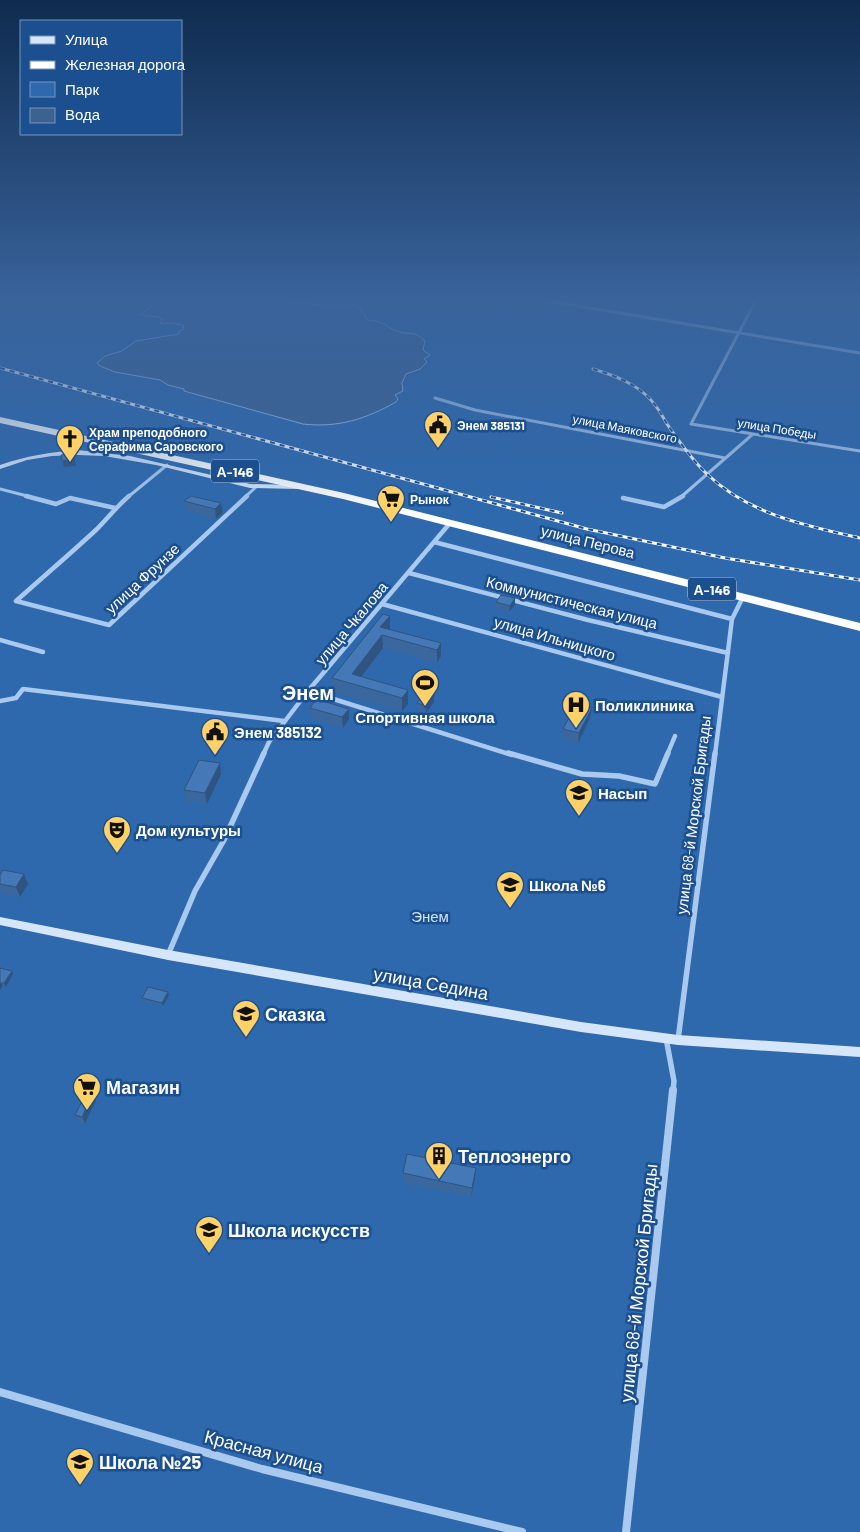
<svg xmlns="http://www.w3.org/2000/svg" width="860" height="1532" viewBox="0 0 860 1532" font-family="Barlow,sans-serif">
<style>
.green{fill:#2e69ad}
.water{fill:#3c6290;stroke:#9cc4f0}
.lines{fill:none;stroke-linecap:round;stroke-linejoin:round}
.street-far3{stroke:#a9c9ee;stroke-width:3}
.street-far2{stroke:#a9c9ee;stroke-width:4.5}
.street-far1{stroke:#a9c9ee;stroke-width:5.5}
.street{stroke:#a9c9ee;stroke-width:8}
.secondary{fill:#d6e6fa;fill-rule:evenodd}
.highway{fill:#fff;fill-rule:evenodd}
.rail-casing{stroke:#fff;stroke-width:3}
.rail{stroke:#1b4f8f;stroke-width:2;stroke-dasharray:5;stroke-linecap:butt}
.wall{fill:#3a679d}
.shaded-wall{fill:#305480}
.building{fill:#4478b7;stroke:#305480}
.labels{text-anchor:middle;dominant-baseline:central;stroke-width:5;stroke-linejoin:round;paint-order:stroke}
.far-poi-label{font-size:12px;font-weight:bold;fill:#fff;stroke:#1b4f8f;text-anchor:start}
.far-street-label{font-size:12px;fill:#fff;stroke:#1b4f8f}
.shield{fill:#1b4f8f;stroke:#bbcadd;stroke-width:1}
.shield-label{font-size:14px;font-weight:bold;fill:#fff}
.street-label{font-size:15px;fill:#fff;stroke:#1b4f8f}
.poi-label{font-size:15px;font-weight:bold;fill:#fff;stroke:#1b4f8f;text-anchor:start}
.park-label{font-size:15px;fill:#cfe3fa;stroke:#1b4f8f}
.near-street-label{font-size:18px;fill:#fff;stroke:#1b4f8f}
.near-poi-label{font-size:18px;font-weight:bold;fill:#fff;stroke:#1b4f8f;text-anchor:start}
.district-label{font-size:20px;font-weight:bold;fill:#fff;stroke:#1b4f8f}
</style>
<rect width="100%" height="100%" fill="#1b4f8f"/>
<path class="green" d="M0 300H860V1532H0Z"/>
<path class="water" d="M154 300H271L332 306 351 305 362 309 361 313 366 315 365 318C370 322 375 320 380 322 386 325 390 329 397 331 408 336 413 329 425 341L423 350 430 355 424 359 427 362 420 369 406 374 402 383 403 391 395 395 398 399 396 402C366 419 338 428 303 424L184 391V389L168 385 160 380 115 372 100 366 97 363 105 356 122 351 136 341 179 334V331L184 329 183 325C176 324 170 322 161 324L160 323 163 320 159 317 140 315 151 307 152 302Z"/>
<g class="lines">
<path class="street-far3" d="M542 300 860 353
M756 300 691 424 860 451
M435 398 475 410 725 458
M0 489 31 497
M128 497 167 465
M245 497 256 487
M681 497 753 434"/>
<path class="street-far2" d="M26 496 56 504 70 498 115 508
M623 498 664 507 683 496
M434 542 732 619
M409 573 588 620 728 653
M16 601 109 625 247 496
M16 601C43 577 70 554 97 529 108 518 117 506 129 496
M382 604 722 697
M0 640 43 652
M308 691 512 755
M0 701 16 698 23 689 284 721
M263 755 269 742 308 691 450 523
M667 755 675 736
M715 755 732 619 743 597"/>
<path class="street-far1" d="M508 753 582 774 619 776 655 784 668 753
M168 955 195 891 224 840 264 753
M666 1038 674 1081 673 1091
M678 1040 715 753"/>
<path class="street" d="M0 1392 262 1469 522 1532
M626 1532 673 1090"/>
<path class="secondary" d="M78 450 130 456 250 484 298 485 302 487 298 489 250 488 156 465 104 456 78 455 52 456 27 460 0 469V465C26 456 50 452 78 450Z
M0 917 168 950 581 1022 678 1035 860 1047V1057L678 1045 581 1032 168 960 0 925Z"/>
<path class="highway" d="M0 417 344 493 860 623V631L343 499 0 423Z"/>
<defs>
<path id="rail" d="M0 368 587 529 725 558 860 580
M593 369C613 375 635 383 650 399 657 406 662 415 667 424 679 441 692 460 707 474 748 514 807 526 860 538
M491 497 562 513"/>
</defs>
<use href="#rail" class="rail-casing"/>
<use href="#rail" class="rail"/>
</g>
<path class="wall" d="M184 501 221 503 223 513 216 519 186 511Z
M515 598V605L509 612 496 609V602Z
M390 616V629L441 643V656L437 663 383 648 361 677 408 690V704L402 711 333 692 332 678Z
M434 702 426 713 417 710V703Z
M310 708 349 719 343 728 311 718Z
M590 718 578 743 562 739 563 729Z
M220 763 221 774 207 804 186 801 184 790Z
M24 874 28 884 20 897 0 894V875Z
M0 968 12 971 13 974 6 987 3 986 0 990Z
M169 995 163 1006 143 1002 142 998Z
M93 1094 96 1101 85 1123 78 1122 75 1115Z
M403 1173 475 1178 471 1197 403 1183Z"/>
<path class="shaded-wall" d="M74 453 76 466 64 467 62 461Z
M221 503 223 513 216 519 215 509Z
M515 598V605L509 612 510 606Z
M390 616V629L382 635 383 648 355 685 352 674 380 627Z
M441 643V656L437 663V650Z
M408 690V704L402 711V698Z
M434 695V702L426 713V706Z
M592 708 590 718 578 743 579 733Z
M349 709V719L343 728 342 717Z
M220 763 221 774 207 804 205 793Z
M24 874 28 884 20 897 16 887Z
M12 971 13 974 6 987 4 983Z
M1 983 3 986 0 990V985Z
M168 992 169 995 163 1006 162 1003Z
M93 1094 96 1101 85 1123 82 1117Z
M476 1168 475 1178 471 1197 472 1188Z"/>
<path class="building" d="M74 453 75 459 62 461 61 455Z
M191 496 221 503 215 509 184 501Z
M501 595 515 598 510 606 496 602Z
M383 614 390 616 380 627 441 643 437 650 382 635 352 674 408 690 402 698 332 678Z
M425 692 434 695 426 706 417 703Z
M316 699 349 709 342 717 310 708Z
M576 704 592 708 579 733 563 729Z
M199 760 220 763 205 793 184 790Z
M3 870 24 874 16 887 0 884V875Z
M0 968 12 971 4 983H1L0 985Z
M148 987 168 992 162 1003 142 998Z
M86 1093 93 1094 82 1117 75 1115Z
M407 1154 476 1168 472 1188 403 1173Z"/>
<linearGradient id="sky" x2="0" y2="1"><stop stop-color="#0f2b4f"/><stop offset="0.58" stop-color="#39639b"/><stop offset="1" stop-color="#39639b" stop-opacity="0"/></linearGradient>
<rect width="860" height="515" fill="url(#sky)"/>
<defs>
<symbol id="civic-pin" viewBox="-11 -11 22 30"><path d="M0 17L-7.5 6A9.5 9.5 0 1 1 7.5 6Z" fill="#ffd166" stroke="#1b4f8f"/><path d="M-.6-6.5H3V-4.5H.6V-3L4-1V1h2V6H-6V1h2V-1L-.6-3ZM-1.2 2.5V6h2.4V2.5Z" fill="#111"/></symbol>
<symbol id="church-pin" viewBox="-11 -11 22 30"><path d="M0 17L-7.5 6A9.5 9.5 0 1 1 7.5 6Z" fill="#ffd166" stroke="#1b4f8f"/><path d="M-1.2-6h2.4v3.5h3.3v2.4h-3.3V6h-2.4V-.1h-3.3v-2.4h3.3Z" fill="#111"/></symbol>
<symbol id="supermarket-pin" viewBox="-11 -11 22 30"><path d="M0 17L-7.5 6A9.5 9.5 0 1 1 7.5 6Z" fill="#ffd166" stroke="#1b4f8f"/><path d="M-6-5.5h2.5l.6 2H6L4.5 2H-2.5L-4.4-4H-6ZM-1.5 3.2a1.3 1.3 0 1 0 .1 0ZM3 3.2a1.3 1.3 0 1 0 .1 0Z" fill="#111"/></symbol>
<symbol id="stadium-pin" viewBox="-11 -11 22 30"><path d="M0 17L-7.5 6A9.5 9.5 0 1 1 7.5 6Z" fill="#ffd166" stroke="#1b4f8f"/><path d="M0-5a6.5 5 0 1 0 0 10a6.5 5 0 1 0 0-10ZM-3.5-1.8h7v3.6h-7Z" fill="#111"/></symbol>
<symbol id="hospital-pin" viewBox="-11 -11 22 30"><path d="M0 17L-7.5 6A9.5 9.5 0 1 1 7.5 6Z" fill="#ffd166" stroke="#1b4f8f"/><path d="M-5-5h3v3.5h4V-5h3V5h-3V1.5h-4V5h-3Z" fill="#111"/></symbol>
<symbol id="school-pin" viewBox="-11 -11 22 30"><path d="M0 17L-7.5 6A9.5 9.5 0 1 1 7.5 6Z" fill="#ffd166" stroke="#1b4f8f"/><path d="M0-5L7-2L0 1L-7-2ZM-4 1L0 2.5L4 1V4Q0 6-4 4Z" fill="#111"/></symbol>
<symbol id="theatre-pin" viewBox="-11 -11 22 30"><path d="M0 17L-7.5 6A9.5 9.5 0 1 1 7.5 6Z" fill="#ffd166" stroke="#1b4f8f"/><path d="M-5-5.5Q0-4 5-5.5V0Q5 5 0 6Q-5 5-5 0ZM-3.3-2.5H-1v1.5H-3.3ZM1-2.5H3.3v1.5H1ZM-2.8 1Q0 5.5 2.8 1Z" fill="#111"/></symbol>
<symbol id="building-pin" viewBox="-11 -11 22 30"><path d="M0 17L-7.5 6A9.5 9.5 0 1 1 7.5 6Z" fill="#ffd166" stroke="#1b4f8f"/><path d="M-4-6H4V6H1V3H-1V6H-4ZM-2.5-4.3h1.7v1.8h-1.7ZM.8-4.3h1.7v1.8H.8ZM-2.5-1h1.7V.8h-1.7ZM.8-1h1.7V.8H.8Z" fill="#111"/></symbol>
</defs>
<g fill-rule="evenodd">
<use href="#civic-pin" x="422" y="409" width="32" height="43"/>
<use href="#church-pin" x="54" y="423" width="32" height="43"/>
<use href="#supermarket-pin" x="375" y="483" width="32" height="43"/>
<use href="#stadium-pin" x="409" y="667" width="32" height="43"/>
<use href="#hospital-pin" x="560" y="689" width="32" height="43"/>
<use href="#civic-pin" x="199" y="716" width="32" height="43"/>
<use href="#school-pin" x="563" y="777" width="32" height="43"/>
<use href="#theatre-pin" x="101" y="814" width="32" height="43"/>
<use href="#school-pin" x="494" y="869" width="32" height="43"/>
<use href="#school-pin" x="230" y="998" width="32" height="43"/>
<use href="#supermarket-pin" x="71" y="1071" width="32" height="43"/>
<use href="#building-pin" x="423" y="1140" width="32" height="43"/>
<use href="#school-pin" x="193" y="1214" width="32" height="43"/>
<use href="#school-pin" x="64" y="1446" width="32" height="43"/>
</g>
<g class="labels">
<g class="far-poi-label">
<text x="457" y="425">Энем 385131</text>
<text x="89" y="432">Храм преподобного<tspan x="89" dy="14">Серафима Саровского</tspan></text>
<text x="410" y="499">Рынок</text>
</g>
<g class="far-street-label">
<text transform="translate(625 428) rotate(11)">улица Маяковского</text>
<text transform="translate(777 428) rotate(9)">улица Победы</text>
</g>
<g class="shield">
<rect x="211" y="459.5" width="48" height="23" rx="4"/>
<rect x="688" y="577.5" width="48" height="23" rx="4"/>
</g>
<g class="shield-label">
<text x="235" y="471">А-146</text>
<text x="712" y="589">А-146</text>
</g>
<g class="street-label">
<text transform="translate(588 541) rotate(14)">улица Перова</text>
<text transform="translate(142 578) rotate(-43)">улица Фрунзе</text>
<text transform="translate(572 602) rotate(14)">Коммунистическая улица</text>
<text transform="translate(351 623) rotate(-50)">улица Чкалова</text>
<text transform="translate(555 638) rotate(16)">улица Ильницкого</text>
<text transform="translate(693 815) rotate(-83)">улица 68-й Морской Бригады</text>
</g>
<g class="poi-label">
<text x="595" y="705">Поликлиника</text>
<text x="425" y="717" text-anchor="middle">Спортивная школа</text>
<text x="234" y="732">Энем 385132</text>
<text x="598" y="793">Насып</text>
<text x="136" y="830">Дом культуры</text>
<text x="529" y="885">Школа №6</text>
</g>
<g class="park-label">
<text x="430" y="916">Энем</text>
</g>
<g class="near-street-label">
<text transform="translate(431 983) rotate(10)">улица Седина</text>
<text transform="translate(638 1283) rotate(-84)">улица 68-й Морской Бригады</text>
<text transform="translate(264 1451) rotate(15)">Красная улица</text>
</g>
<g class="near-poi-label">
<text x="265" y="1014">Сказка</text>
<text x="106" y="1087">Магазин</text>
<text x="458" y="1156">Теплоэнерго</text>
<text x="228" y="1230">Школа искусств</text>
<text x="99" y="1462">Школа №25</text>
</g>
<g class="district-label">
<text x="308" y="692">Энем</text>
</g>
</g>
<rect x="20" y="20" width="162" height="115" fill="#1b4f8f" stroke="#7695bc"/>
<rect x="30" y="36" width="25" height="8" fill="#d6e6fa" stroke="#7695bc"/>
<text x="65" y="45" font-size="15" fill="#ffffff">Улица</text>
<rect x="30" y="61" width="25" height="8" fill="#ffffff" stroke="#7695bc"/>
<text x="65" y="70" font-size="15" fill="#ffffff">Железная дорога</text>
<rect x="30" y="82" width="25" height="15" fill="#2e69ad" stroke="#7695bc"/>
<text x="65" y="95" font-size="15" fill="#ffffff">Парк</text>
<rect x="30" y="108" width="25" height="15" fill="#3c6290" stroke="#7695bc"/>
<text x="65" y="120" font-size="15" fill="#ffffff">Вода</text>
</svg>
